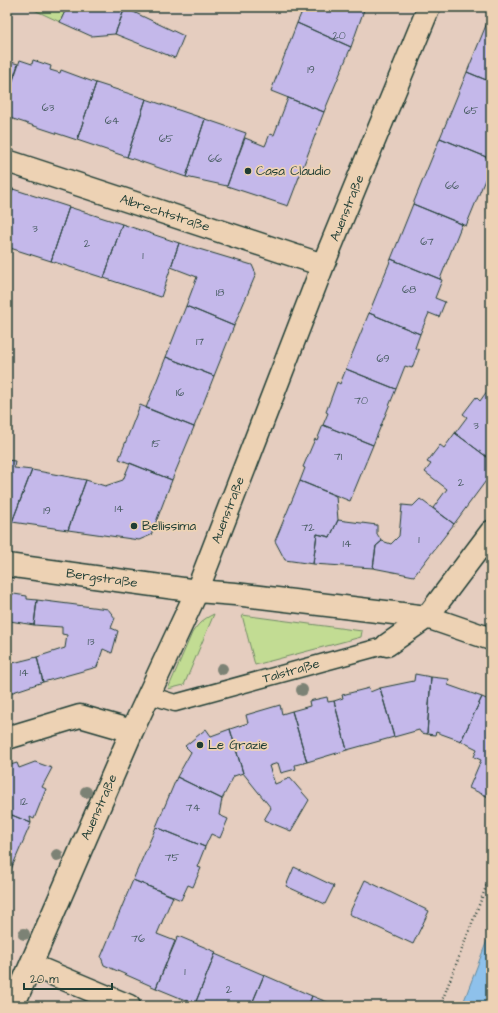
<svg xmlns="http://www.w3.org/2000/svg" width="498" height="1013" viewBox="0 0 498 1013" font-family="'Architects Daughter',sans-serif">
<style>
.green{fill:#c2dc93;stroke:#708c64}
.water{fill:#8ec1eb;stroke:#628ca2}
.building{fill:#c4b8ea;stroke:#1f3d34}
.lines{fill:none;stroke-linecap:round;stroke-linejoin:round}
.lane-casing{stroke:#1f3d34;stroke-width:19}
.street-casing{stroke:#1f3d34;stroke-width:25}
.secondary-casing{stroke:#1f3d34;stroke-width:25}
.path{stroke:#1f3d34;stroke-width:2.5;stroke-dasharray:1 3;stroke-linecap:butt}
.lane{stroke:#edd2b4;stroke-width:16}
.street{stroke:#edd2b4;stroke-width:22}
.secondary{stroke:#edd2b4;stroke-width:22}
.tree{fill:#7c8275}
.poi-dot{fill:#1f3d34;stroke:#edd2b4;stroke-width:1.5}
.labels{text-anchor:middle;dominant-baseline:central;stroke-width:3.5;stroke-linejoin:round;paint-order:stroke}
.number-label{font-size:11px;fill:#485c62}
.poi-label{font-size:13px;fill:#1f3d34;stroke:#edd2b4;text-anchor:start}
.street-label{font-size:13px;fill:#1f3d34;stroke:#edd2b4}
</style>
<rect width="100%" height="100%" fill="#e5cdbf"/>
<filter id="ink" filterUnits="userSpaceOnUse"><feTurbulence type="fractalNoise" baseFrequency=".025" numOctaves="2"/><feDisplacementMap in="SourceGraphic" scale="8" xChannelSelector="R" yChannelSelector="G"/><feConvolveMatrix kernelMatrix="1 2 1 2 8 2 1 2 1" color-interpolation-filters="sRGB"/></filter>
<g filter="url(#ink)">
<path class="green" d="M28 7H67L60 22Z
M214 614 184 685 168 689 192 633C198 624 203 619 214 614Z
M242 615 362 631 361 637 255 665Z"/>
<path class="water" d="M491 930V1006H462Z"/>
<path class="building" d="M67 7H125L115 34 91 36 60 22Z
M304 7H365L351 47 297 23Z
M125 8 184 36 175 58 115 34Z
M491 13V82L467 72Z
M297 23 351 47 324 112 271 91Z
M20 60 32 64 33 60 51 66 50 70 60 73 61 70 96 83 77 140 7 117V98Z
M7 61 18 64 7 98Z
M467 72 491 82V159L440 138Z
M96 83 146 99 127 157 77 140Z
M288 98 324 112 288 206 227 186 245 138 265 146 270 134 274 135Z
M146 99 205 119 186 177 127 157Z
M205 119 246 133 227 186 186 177Z
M440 138 491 159V165L466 226 413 204Z
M7 187 13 189 7 208Z
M13 189 69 207 51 261 7 247V208Z
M413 204 462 224 440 279 391 259Z
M69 207 122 224 104 278 51 261Z
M122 224 179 243 161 297 104 278Z
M179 243 252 265 256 274 234 326 186 306 197 277 171 267Z
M391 259 442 280 435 298 445 302 439 317 429 313 420 334 369 313Z
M186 306 234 326 214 376 166 357Z
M369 313 420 334 415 348 419 350 412 368 405 366 396 389 346 369Z
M166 357 214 376 194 427 146 408Z
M346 369 396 389 373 445 323 425 328 413 326 412 337 382 340 384Z
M490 387 491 388V460L455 433 467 417 463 414 476 397 480 401Z
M140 405 194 427 172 480 119 459Z
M323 425 373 445 350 501 300 481 305 468 303 467 315 439 317 440Z
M455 433 491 460V474L454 524 433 508 447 489 425 472 431 464 427 462 440 445 444 448Z
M7 460 15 461 14 468 32 470 12 522H7Z
M130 463 172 480 151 535 139 540 68 530 86 480 105 486 123 480Z
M32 470 86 480 68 530 12 522Z
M300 481 336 496 338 520 330 537 317 534 313 564 285 560 275 541Z
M420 499 454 524 414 576 373 568 376 546 382 541 391 544 399 536 402 505 413 506Z
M338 520 377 525V534L382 541 376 546 373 568 313 564 317 534 330 537Z
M7 593 27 596V599L37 600 34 625 10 621V625L7 624Z
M37 600 108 609 115 618 111 628 118 631 112 653 103 649 97 667 43 682 37 657 65 648 67 635 62 634V627L34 625Z
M11 656 13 663 37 657 43 682 7 694V657Z
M415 674 431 677 427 734 421 733 419 730 394 737 380 688 414 681Z
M431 677 449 679 448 685 482 697 461 741 436 732 435 735 427 734Z
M369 688 370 692 380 688 394 737 347 750 334 701 343 698 342 695Z
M327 697 328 702 334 701 347 750 307 762 292 711 310 706 309 701Z
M482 697 491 701V798L469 788 481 760 474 757 477 749 461 741Z
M280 705 282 714 292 711 307 762 295 765 296 769 281 773 278 763 269 766 275 784 290 778 309 800 291 831 264 820 271 808 243 773 230 729 248 723 246 715Z
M206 729 211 736 230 729 243 773 234 776 222 799 177 777 191 752 185 746Z
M35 762 52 768 42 787 46 789 34 819 30 817 31 823 7 813V766L17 763 19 768Z
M177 777 222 799 219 815 228 819 220 838 211 834 205 847 156 827Z
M7 813 31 823 9 874 7 873Z
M156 827 205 847 197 867 201 868 193 887 188 885 181 900 133 880Z
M294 867 334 886 325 904 286 886Z
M133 880 173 896 157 934 175 941 156 988 104 965 101 957Z
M365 880 429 911 413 944 349 914Z
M178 936 216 952 195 1004 156 988Z
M215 954 264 975 251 1006H200L195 1004Z
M264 975 312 996 308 1006H251Z
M312 996 337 1006H308Z"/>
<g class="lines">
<defs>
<path id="lane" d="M149 695 175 703 387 645"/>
<path id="street" d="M7 161 323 265
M387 645 427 617 491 532
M7 738 80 716 132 731
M31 965 129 1006
M13 1006 132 731 197 591 323 265 429 7"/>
<path id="secondary" d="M7 565 197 591 235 594 427 617 491 639"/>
</defs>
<use href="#lane" class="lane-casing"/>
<use href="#street" class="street-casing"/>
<use href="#secondary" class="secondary-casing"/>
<path class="path" d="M440 1006 491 874"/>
<use href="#lane" class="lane"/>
<use href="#street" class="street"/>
<use href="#secondary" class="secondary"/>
</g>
<g class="tree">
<circle cx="222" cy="669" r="6"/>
<circle cx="302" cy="690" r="6"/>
<circle cx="86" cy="792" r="6"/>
<circle cx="57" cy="855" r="6"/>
<circle cx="24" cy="934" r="6"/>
</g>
</g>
<g class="poi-dot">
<circle cx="248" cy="171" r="4"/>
<circle cx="134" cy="526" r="4"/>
<circle cx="200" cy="745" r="4"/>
</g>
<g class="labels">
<g class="number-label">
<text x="339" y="35">20</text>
<text x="311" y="69">19</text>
<text x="48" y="107">63</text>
<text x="471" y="110">65</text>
<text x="112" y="120">64</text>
<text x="166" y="138">65</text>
<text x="215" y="158">66</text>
<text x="452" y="185">66</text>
<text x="35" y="228">3</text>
<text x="427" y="241">67</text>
<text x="87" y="243">2</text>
<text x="143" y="255">1</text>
<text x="409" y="289">68</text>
<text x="220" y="292">18</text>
<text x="200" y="341">17</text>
<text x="383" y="358">69</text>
<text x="180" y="392">16</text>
<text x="361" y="400">70</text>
<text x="476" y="425">3</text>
<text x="156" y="443">15</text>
<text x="338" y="456">71</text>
<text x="461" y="482">2</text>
<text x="119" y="508">14</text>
<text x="47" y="510">19</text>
<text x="308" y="527">72</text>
<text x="419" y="539">1</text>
<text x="347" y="543">14</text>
<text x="91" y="641">13</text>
<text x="24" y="672">14</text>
<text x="24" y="801">12</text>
<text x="193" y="807">74</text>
<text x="172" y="857">75</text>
<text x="138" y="938">76</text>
<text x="185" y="971">1</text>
<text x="229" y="989">2</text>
</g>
<g class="poi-label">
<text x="256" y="171">Casa Claudio</text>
<text x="142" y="526">Bellissima</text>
<text x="208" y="745">Le Grazie</text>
</g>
<g class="street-label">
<text transform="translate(347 208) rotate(-68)">Auenstraße</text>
<text transform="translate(165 213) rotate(18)">Albrechtstraße</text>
<text transform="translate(228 510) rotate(-69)">Auenstraße</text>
<text transform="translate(102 578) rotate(8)">Bergstraße</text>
<text transform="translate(291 671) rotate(-16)">Talstraße</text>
<text transform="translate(99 807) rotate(-66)">Auenstraße</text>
</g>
</g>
<rect width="498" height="1013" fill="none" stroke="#edd2b4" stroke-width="24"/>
<rect x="12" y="12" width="474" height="989" fill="none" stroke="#1f3d34" stroke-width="1.5" filter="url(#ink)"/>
<path d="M24 983v6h88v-6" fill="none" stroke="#1f3d34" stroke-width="2"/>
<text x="30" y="983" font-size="12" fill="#1f3d34" stroke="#edd2b4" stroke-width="3" paint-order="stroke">20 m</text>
</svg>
